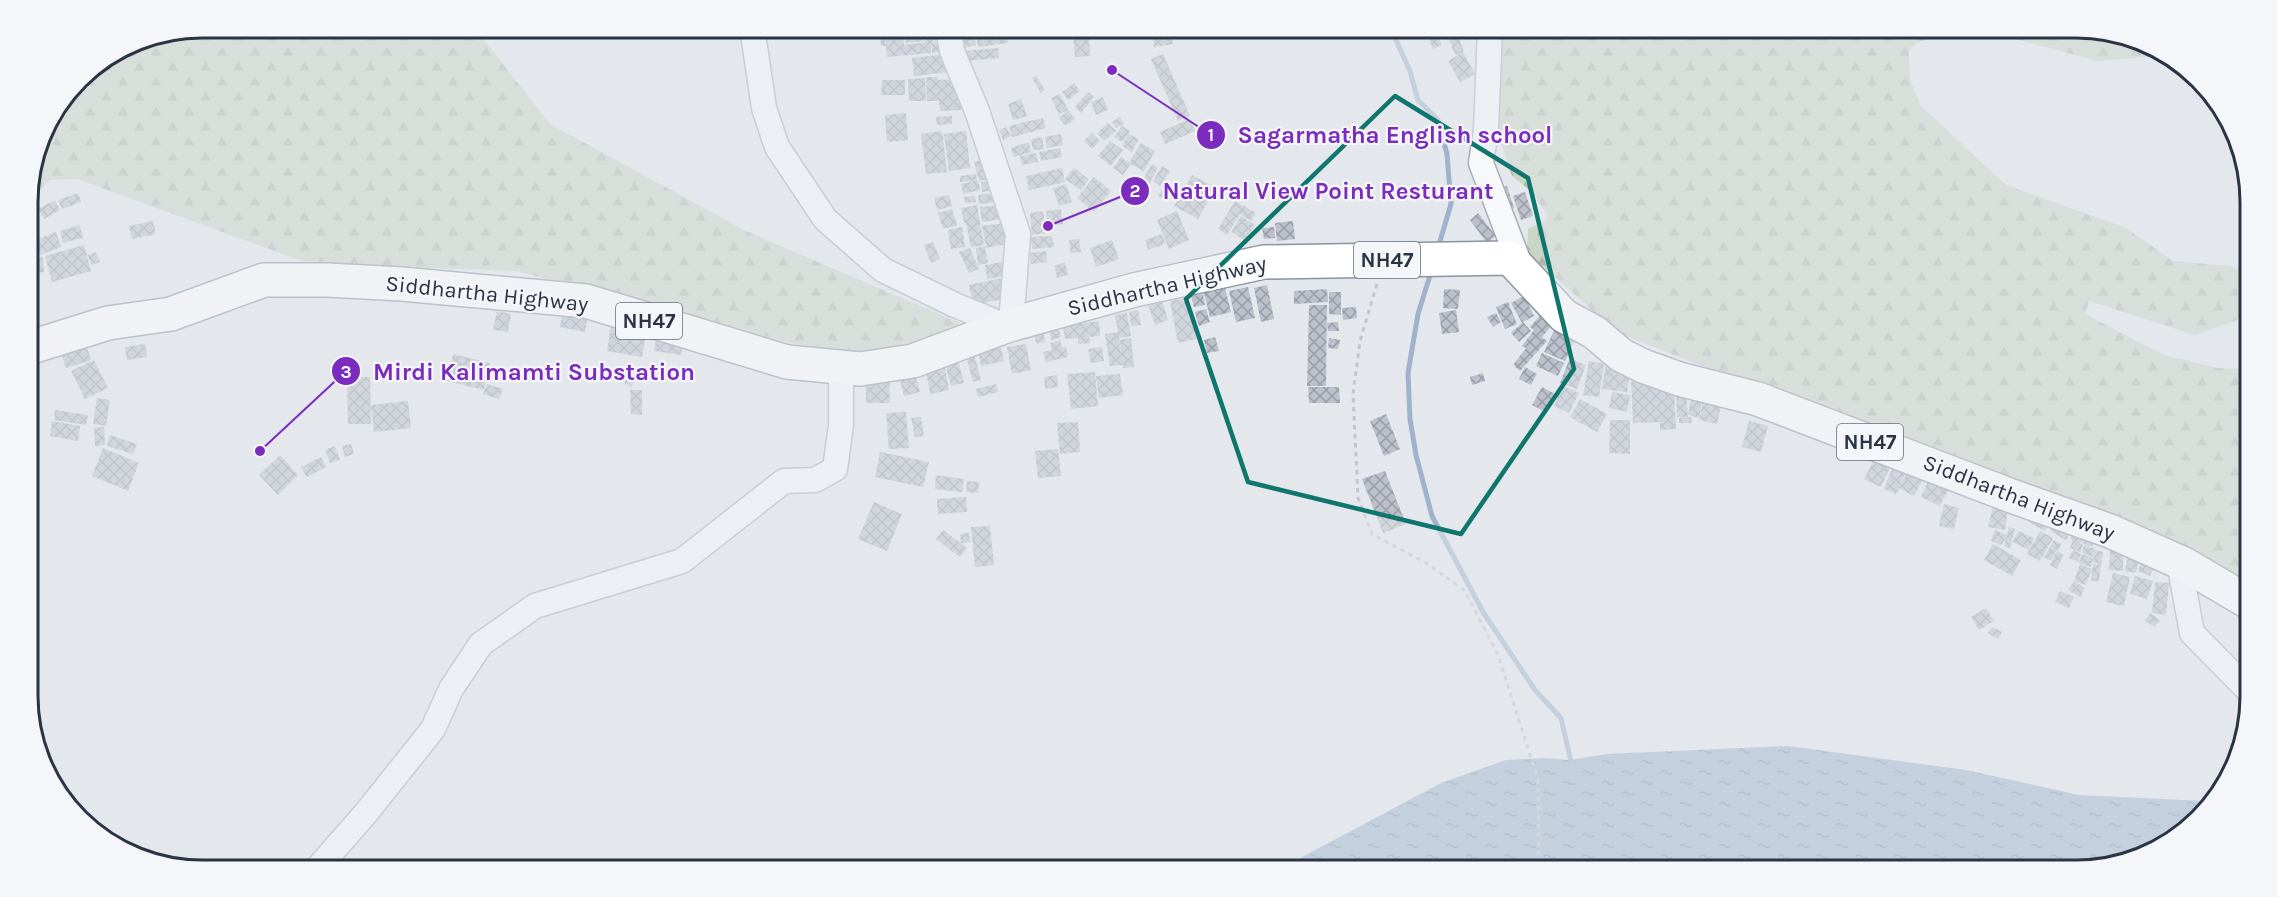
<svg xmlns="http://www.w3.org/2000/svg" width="2277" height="897" viewBox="0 0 2277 897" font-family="Karla,sans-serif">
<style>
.forest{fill:url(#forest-firs)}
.water{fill:url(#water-ripples)}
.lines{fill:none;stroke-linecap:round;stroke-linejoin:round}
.stream{stroke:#9fb4cc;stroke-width:5}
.building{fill:url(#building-cross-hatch)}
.minor-casing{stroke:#a9aeb7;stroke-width:27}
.highway-casing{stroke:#8b94a3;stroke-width:36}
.path{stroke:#c2c5cb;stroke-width:3;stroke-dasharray:4.5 4.5;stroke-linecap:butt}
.minor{stroke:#f7f8fa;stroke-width:24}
.highway{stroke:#fff;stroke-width:33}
.marked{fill:none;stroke:#0f766e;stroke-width:4.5;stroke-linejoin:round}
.labels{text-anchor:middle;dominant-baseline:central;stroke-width:4.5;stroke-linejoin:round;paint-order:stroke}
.shield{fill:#f4f6f9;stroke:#676e7b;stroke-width:1.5}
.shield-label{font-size:21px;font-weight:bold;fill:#2b3445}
.street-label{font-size:22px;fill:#2b3445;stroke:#f4f6f9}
.rim{fill:none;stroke:#2b3445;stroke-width:3}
.leader{fill:none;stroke:#7b2cbf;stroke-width:2}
.callout-dot{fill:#7b2cbf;stroke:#f4f6f9;stroke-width:2}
.mark-label{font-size:18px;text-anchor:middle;font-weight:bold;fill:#fff}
.callout-label{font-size:24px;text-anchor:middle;font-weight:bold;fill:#7b2cbf;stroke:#f4f6f9;stroke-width:4.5;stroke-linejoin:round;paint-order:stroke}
</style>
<defs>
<pattern id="forest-firs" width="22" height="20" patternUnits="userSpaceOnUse" patternTransform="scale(1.5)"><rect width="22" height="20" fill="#c9d6c5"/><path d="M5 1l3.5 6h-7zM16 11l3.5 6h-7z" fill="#adb8ab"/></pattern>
<pattern id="water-ripples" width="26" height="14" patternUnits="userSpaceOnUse" patternTransform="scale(1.5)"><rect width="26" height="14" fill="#9fb4cc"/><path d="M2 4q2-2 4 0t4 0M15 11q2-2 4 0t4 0" fill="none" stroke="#8293a7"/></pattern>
<pattern id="building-cross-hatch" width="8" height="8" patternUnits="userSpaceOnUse" patternTransform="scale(1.5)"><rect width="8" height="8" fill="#bbc0ca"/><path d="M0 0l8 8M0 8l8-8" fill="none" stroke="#989da6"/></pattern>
</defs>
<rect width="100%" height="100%" fill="#e4e7ec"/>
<path class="forest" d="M202 27H474L550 124 748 232 960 323 942 343 889 354 822 351 516 271 310 264 77 179 50 180 27 202V190L45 125 86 71 135 40Z
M1497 27H2075L2132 36 2159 56 2097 61 1974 28 1918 42 1909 51 1910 80 1921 106 2006 185 2126 228 2173 261 2230 266 2249 273V316L2195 335 2089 301 2085 314 2164 355 2218 368 2249 369 2250 592 2132 522 1919 451 1618 333 1527 252 1528 229 1546 220 1547 214 1532 192 1512 176 1495 124Z"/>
<path class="water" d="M1788 746 1966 770 2079 795 2205 801 2181 834 2086 870H1285L1302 857 1441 783 1506 760 1545 758 1569 760 1607 754Z"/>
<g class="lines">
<path class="stream" d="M1390 27 1410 71 1418 100 1438 120 1447 154 1451 204 1438 248
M1432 269 1418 314 1408 373 1410 419 1416 455 1432 516 1483 612 1535 690 1561 718 1572 766"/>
</g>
<path class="building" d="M961 27H972L976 45 965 48Z
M975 27H1006L1008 43 978 47Z
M1151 27H1171L1173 44 1154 47Z
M1424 27H1434L1442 45 1433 49Z
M1440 27H1451L1456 37 1458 36 1464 52 1455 55 1449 39 1446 40Z
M937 29 939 40 929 42H931V53L887 57 886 46H881L880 35 903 33 904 45 919 43 925 42 924 31Z
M923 31 924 41 906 43 904 33Z
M1089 34 1090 56 1075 57 1073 35Z
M944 41 945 51 932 53 931 42Z
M998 48 999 58 965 61 964 51Z
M1463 52 1475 74 1460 82 1448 61Z
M947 54 950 72 914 76 912 58Z
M1163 54 1190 116 1178 121 1151 59Z
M1036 76 1045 90 1041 93 1032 78Z
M926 77H938V80L960 79 961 110 940 111 939 101H927Z
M925 78 926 101H909L908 79Z
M882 80H905V95H881Z
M1074 83 1080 91 1068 100 1062 92Z
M1088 92 1094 97 1081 113 1075 107Z
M1060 94 1068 110 1059 114 1051 98Z
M1103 97 1108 110 1096 115 1091 102Z
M1021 99 1027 116 1013 120 1008 104Z
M1068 110 1075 119 1065 126 1059 118Z
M906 113 908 140 887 142 885 115Z
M952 116V124L937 125 936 117Z
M1120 117 1124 124 1116 128 1112 122Z
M1043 118 1046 128 1012 137 1009 126Z
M1189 119 1195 131 1165 144 1160 132Z
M1108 123 1116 131 1104 141 1097 133Z
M1122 126 1130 131 1122 142 1114 137Z
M1006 127 1011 136 1003 140 999 130Z
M942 131 947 172 926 174 921 134Z
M966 131 970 168 949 171 944 134Z
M1092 133 1100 141 1092 149 1084 141Z
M1061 134 1063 145 1047 148 1045 137Z
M1128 134 1139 139 1132 152 1122 146Z
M1042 137 1044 149 1033 150 1031 139Z
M1110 141 1123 150 1111 166 1098 156Z
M1029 142 1031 152 1014 157 1011 148Z
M1141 143 1155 151 1144 171 1129 163Z
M1060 148 1062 157 1041 161 1039 152Z
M1036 153 1038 162 1022 165 1020 156Z
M1121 157 1131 164 1123 175 1113 168Z
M985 159 995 177 979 181 974 162Z
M1152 164 1158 168 1149 184 1143 180Z
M1162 166 1170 171 1160 186 1153 181Z
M1062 168 1065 182 1029 190 1026 176Z
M1074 168 1089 179 1081 190 1065 179Z
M976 174 977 180 960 182V176Z
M1192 175 1216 188 1198 219 1174 206Z
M1094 177 1111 191 1094 212 1077 198Z
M978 180 980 190 963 194 961 184Z
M997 180 998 190 982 192 981 182Z
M1066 184 1072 202 1059 206 1053 188Z
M1165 184 1172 188 1165 200 1158 196Z
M1507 186 1514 208 1504 211 1497 190Z
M1525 192 1533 216 1521 220 1513 196Z
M78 193 81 202 62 209 58 200Z
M999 193 1000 202 979 204 978 195Z
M949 195 952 206 937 210 934 198Z
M975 196 976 202 965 203 964 197Z
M55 200 60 210 44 219 38 209Z
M1235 201 1256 213 1251 221 1240 214 1227 235 1218 229Z
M977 205 984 245 971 247 966 223H964L961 208Z
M1000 205 1002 219 982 222 980 207Z
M952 209 957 225 943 229 938 213Z
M1061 209 1063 224 1048 226 1046 211Z
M1043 211 1046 233 1032 235 1030 213Z
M1177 211 1189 240 1169 249 1157 220Z
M1478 213 1496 236 1487 243 1470 220Z
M1241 216 1255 225 1245 241 1231 232Z
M153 221 156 234 132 239 129 226Z
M1293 221 1295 239 1277 241 1275 223Z
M1005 223 1009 244 985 248 988 263 978 265 976 248 986 246 982 226Z
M80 225 83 238 63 243 60 231Z
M962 227 965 247 951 249 948 230Z
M1274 227 1275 238 1264 239 1262 228Z
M56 232 61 247 40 255 35 240Z
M1162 234 1165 244 1148 250 1145 240Z
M1052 236 1054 247 1032 249 1031 237Z
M1079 239 1081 252 1070 253 1069 240Z
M1112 240 1119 259 1096 267 1090 248Z
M933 242 940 259 931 263 924 245Z
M84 245 91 271 52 282 45 256Z
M970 248 979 269 969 273 959 252Z
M1046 251 1047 262 1031 264 1030 253Z
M96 252 100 262 91 265 88 255Z
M43 257 44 272 34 273 33 258Z
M1008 261 1010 275 987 279 985 265Z
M1065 262 1068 275 1057 278 1054 266Z
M1003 278 1008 298 973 305 969 285Z
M1267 285 1274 319 1261 322 1254 288Z
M1248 287 1255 318 1236 322 1229 291Z
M1225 288 1231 312 1210 317 1204 293Z
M1327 289 1328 302 1294 304V291Z
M1444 289 1460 290 1458 309 1443 308Z
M1329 292H1341V315L1329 314Z
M1203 294 1205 305 1194 307 1191 296Z
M1524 296 1534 316 1523 322 1531 331 1519 342 1511 333 1522 323 1511 303Z
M1188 297 1196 339 1178 343 1170 301Z
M1162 300 1168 320 1155 325 1148 305Z
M1508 302 1517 324 1505 329 1496 307Z
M1309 305H1327L1326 386H1307Z
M1356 307 1357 318 1343 320 1342 308Z
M1206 309 1210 322 1199 326 1195 312Z
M1138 310 1141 325 1131 326 1129 312Z
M1456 310 1459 332 1442 334 1439 313Z
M497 311 511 314 508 332 493 330Z
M1127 313 1131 336 1119 338 1121 357 1120 340 1131 338 1134 367 1123 368V365L1110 366 1105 334 1118 332 1115 315Z
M1496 313 1501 322 1493 327 1487 317Z
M1542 313 1554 323 1542 337 1547 341 1520 371 1513 365 1526 348 1522 346 1534 330 1530 327Z
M562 315 587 320 585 332 560 327Z
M1099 321 1100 336 1090 337 1088 328 1090 343 1078 344V338L1065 339 1063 326Z
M1338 322 1339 331H1328L1327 323Z
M611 323 647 329 642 357 607 351Z
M1057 323 1061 337 1051 340 1048 326Z
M1557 324 1578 333 1565 361 1544 352Z
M1043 330 1045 342 1036 343 1034 331Z
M2249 333V350L2241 351 2239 334Z
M657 335 684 341 681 355 654 351Z
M1215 337 1219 351 1207 353 1204 340Z
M1329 338 1340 340 1338 349 1328 348Z
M1060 340 1062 347H1066L1068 357 1046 362 1043 352 1052 350 1050 343Z
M145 344 147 357 127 360 125 347Z
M1026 344 1031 370 1012 374 1007 347Z
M86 345 91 360 66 368 61 353Z
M1001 347 1004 361 981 366 978 352Z
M1102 347 1104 361 1091 363 1088 349Z
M974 353 981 380 973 382 966 355Z
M1542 353 1564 363 1558 376 1536 366Z
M453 354 490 363 484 390 447 381Z
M1570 358 1586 365 1577 389 1560 383Z
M94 360 108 388 85 399 71 371Z
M958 360 964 383 951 386 945 363Z
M1589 361 1604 364 1599 397 1583 395Z
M944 362 949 390 930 394 925 365Z
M1606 362 1631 365 1627 392 1602 389Z
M1525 367 1537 374 1531 385 1519 379Z
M1095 372 1098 406 1071 409 1067 374Z
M889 373 890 403H866V374Z
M1483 373 1485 381 1472 385 1470 377Z
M630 374 636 378 631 387 624 383Z
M1120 374 1123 395 1099 398 1096 376Z
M1057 375 1058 387 1045 389 1044 377Z
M347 377H370L371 424H348Z
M916 377 920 392 904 396 900 380Z
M1657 379 1658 390 1674 389 1676 429 1660 430V422L1633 423 1631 381Z
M487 384 503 389 499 399 483 394Z
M996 384 998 392 978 397 976 389Z
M1563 386 1579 393 1569 413 1554 406Z
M1308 387H1339L1340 403H1309Z
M1542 387 1557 395 1547 413 1532 405Z
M630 390H642V415L631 414Z
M1676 391H1686L1688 417H1677Z
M1612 392 1630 395 1627 412 1609 408Z
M1692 393 1703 395 1699 418 1688 415Z
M1704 397 1722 401 1717 424 1699 420Z
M97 398 110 400 106 426 93 424Z
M1580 399 1607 414 1597 432 1570 417Z
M408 401 411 428 374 432 371 405Z
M55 410 88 415 86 425 54 420Z
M906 412 909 448 889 449 886 413Z
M1386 414 1400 449 1384 456 1370 421Z
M921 417 924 436 915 437 911 418Z
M1691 417 1692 423H1679V418Z
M1610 420H1630V454L1609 453Z
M52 421 80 426 78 441 50 436Z
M1749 421 1768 426 1761 452 1742 447Z
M1078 422 1080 452 1060 454 1057 423Z
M104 427 105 445 95 446 94 428Z
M110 435 137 444 133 454 107 446Z
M351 444 354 454 345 457 342 446Z
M335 446 340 460 330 463 325 450Z
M103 448 139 463 128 491 92 476Z
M1058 449 1061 476 1038 478 1035 451Z
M880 452 929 462 923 487 875 477Z
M280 455 298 475 278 495 259 475Z
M321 457 326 467 307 477 301 467Z
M1875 458 1891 466 1881 487 1864 479Z
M1893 466 1906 471 1900 486 1908 471 1923 479 1914 496 1899 488 1896 494 1884 489Z
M1385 471 1406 524 1383 533 1362 479Z
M936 475 964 479 962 492 935 489Z
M1930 477 1950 486 1940 506 1921 497Z
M967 481 979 482 978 493 966 492Z
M966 497 967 512 938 514 937 499Z
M874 502 902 514 887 551 858 539Z
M1944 504 1959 508 1954 529 1939 526Z
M1993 507 2008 510 2005 530 1988 527Z
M2033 511 2051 522 2045 531 2027 521Z
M2057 518 2073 527 2066 540 2050 531Z
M990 526 994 565 975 567 971 527Z
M2009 527 2015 529 2010 548 2004 546Z
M2074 528 2096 535 2092 547 2082 543 2085 535 2081 543 2070 539Z
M943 530 967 548 960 557 936 539Z
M1995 530 2007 535 2002 545 1991 541Z
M2018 531 2034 538 2029 550 2013 542Z
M2040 531 2053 538 2049 546 2046 544 2048 547 2040 561 2027 554Z
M969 533 970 542 961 543 960 534Z
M2054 540 2061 544 2058 551 2050 547Z
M2073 540 2083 545 2080 552 2070 548Z
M1993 544 2021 560 2012 576 1984 560Z
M2084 545 2095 549 2093 557 2082 553Z
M2050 547 2056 551 2051 561 2044 557Z
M2073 550 2081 554 2078 562 2069 558Z
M2095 550 2103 552 2101 564 2093 562Z
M2057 551 2064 555 2057 569 2050 565Z
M2110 551 2123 552V571L2109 570Z
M2082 554 2093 558 2091 567 2079 563Z
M2128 555 2139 558 2136 573 2125 571Z
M2141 562 2154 567 2150 576 2138 571Z
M2080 564 2092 569 2086 585 2074 581Z
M2093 564 2101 565 2099 581H2091Z
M2113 573 2130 577 2124 606 2106 602Z
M2135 576 2153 581 2147 599 2130 594Z
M2074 581 2085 588 2080 597 2068 590Z
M2155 582 2169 583 2166 615 2152 613Z
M2060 591 2074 597 2069 608 2055 602Z
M1986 608 1994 621 1979 630 1971 617Z
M2150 613 2160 620 2155 627 2145 621Z
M1992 627 2002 632 1998 639 1988 633Z"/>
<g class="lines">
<defs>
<path id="minor" d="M752 27 764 108 777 147 825 219 883 270 955 305 1006 326
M948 27 952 51 977 111 1018 234 1011 324
M1490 27 1486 130 1481 163 1522 270
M2184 564 2181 573 2192 633 2250 692
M316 870 366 813 433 729 451 689 481 644 535 606 682 561 784 481 815 480 835 469 841 425V367"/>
<path id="highway" d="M28 348 108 323 171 314 264 280H327L402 284 586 301 787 362 860 369 913 361 1006 326 1134 290 1264 262 1510 258 1564 316 1594 332 1621 355 1643 366 1679 379 1758 399 2009 495 2110 531 2184 564 2250 603"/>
</defs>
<use href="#minor" class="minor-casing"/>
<use href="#highway" class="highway-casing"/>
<path class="path" d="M1377 284 1360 341 1353 394 1358 498 1372 534 1428 564 1465 591 1498 655 1538 780 1539 854 1537 870"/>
<use href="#minor" class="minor"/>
<use href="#highway" class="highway"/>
</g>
<path d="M0 0H2277V897H0ZM1395 96 1528 178 1574 369 1461 534 1248 482 1186 299Z" fill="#e4e7ec" fill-opacity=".55" fill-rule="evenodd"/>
<path class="marked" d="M1395 96 1528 178 1574 369 1461 534 1248 482 1186 299Z"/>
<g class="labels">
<g class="shield">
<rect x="1354" y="242" width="66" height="36" rx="4.5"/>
<rect x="616" y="303" width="66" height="36" rx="4.5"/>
<rect x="1837" y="424" width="66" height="36" rx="4.5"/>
</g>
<g class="shield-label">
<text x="1387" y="260">NH47</text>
<text x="649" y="321">NH47</text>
<text x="1870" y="442">NH47</text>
</g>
<g class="street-label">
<text transform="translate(1167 286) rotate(-13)">Siddhartha Highway</text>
<text transform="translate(487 294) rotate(6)">Siddhartha Highway</text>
<text transform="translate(2019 498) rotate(21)">Siddhartha Highway</text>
</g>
</g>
<path d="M0 0H2277V897H0ZM202 38H2076A164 164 0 0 1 2240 202V696A164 164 0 0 1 2076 860H202A164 164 0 0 1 38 696V202A164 164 0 0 1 202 38Z" fill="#f4f6f9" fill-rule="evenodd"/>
<path class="rim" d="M202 38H2076A164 164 0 0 1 2240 202V696A164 164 0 0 1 2076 860H202A164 164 0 0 1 38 696V202A164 164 0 0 1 202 38Z"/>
<path class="leader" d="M1112 70L1211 135M1048 226L1135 191M260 451L346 371"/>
<g class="callout-dot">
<circle cx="1112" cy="70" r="6"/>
<circle cx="1048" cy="226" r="6"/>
<circle cx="260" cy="451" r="6"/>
<circle cx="1211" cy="135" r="15"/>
<circle cx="1135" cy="191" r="15"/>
<circle cx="346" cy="371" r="15"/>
</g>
<g class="mark-label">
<text x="1211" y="141">1</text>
<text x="1135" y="197">2</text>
<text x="346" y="378">3</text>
</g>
<g class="callout-label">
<text x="1395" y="143">Sagarmatha English school</text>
<text x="1328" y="199">Natural View Point Resturant</text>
<text x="534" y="380">Mirdi Kalimamti Substation</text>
</g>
</svg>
